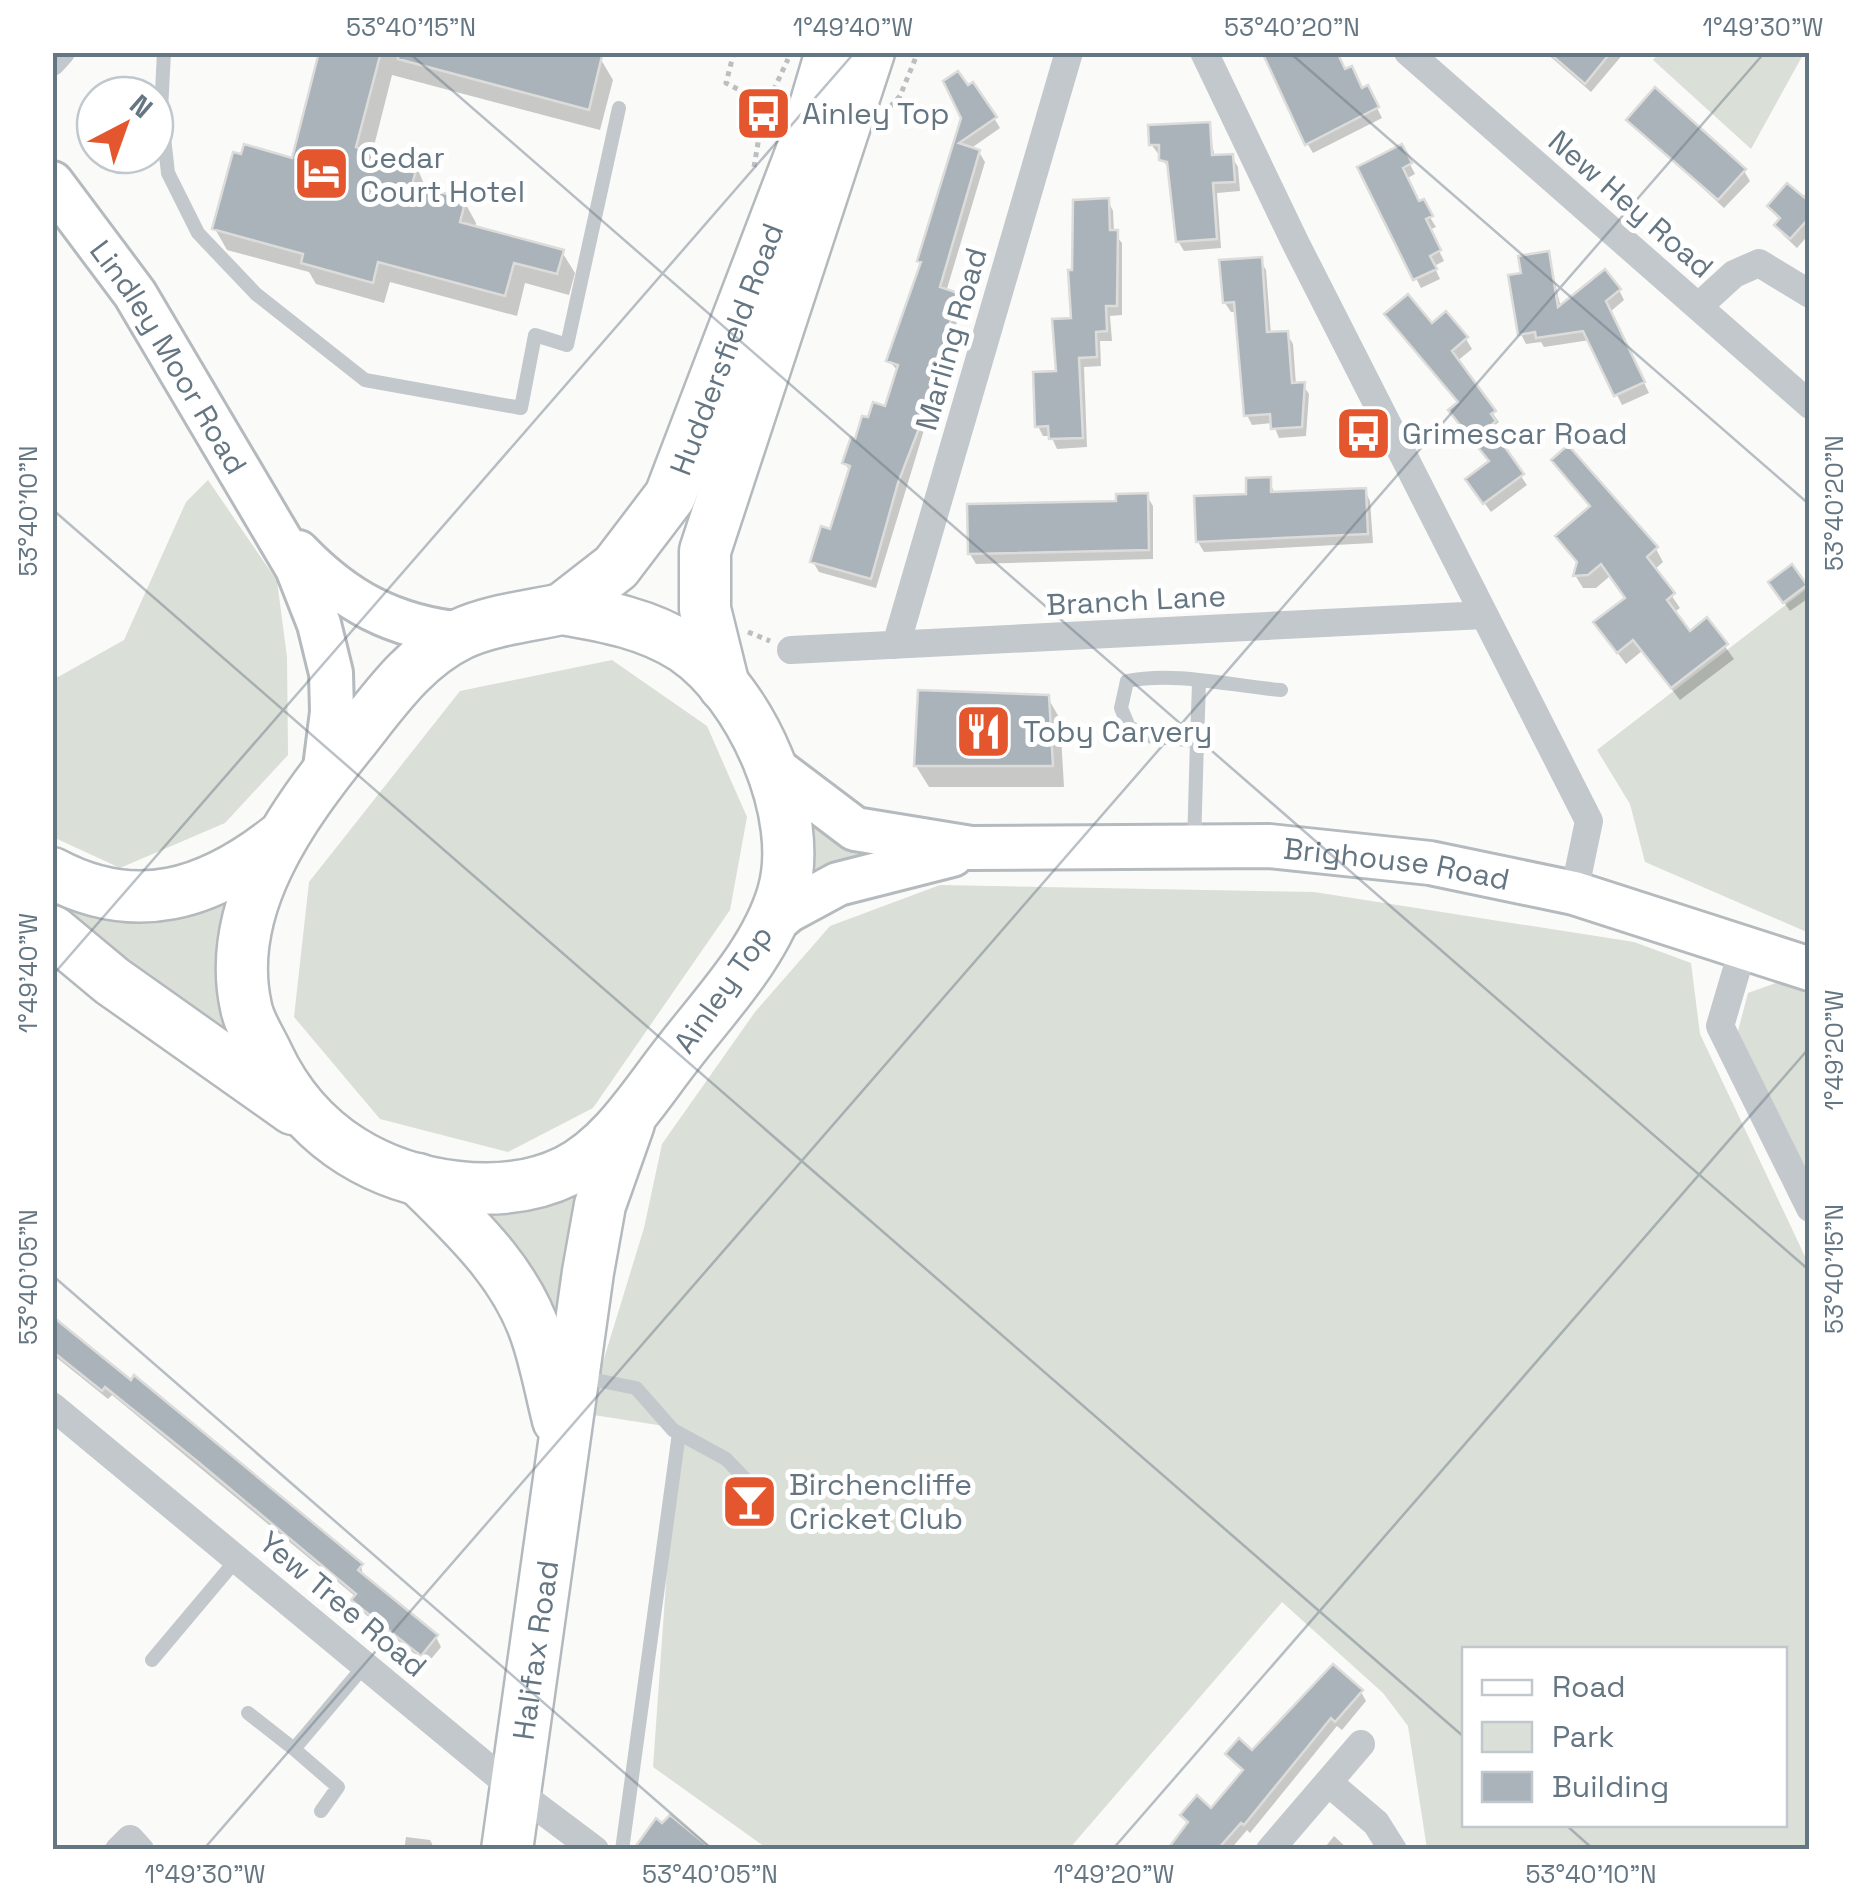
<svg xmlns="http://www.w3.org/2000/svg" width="1862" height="1902" viewBox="0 0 1862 1902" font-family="'Space Grotesk',sans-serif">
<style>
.green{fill:#dadfd7;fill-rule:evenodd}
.shadow{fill:#0003}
.building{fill:#aab3b9;stroke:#dcdcda;stroke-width:2.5}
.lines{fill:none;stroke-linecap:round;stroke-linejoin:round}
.primary-casing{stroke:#b5babe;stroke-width:48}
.highway-casing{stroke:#b4b9bd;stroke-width:55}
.path{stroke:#bbbfc2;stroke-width:5;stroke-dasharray:5 5;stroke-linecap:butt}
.lane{stroke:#c3c8cc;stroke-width:14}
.street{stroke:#c3c8cc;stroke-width:28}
.primary{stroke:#fff;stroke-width:42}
.highway{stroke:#fff;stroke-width:50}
.ticks{fill:none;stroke:#657683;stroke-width:2.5;stroke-opacity:0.45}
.labels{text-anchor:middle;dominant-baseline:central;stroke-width:10;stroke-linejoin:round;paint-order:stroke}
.poi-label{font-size:30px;fill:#657683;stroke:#fff;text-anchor:start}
.street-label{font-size:30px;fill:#657683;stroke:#fff}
.neatline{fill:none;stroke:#657683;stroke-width:4}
.ticks-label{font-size:25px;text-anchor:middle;fill:#657683}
</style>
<rect width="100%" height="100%" fill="#fafaf8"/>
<path class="green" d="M1660 52H1804V53L1751 149 1653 60Z
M208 480 277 581 287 657 288 755 225 823 120 868 53 837V675L58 677 124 640 186 502Z
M1809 587V933L1645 862 1630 804 1597 750Z
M612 660 707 726 747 817 730 910 593 1108 508 1152 380 1119 294 1017 309 882 460 691Z
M796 810 854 847 877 855 838 871 798 877Z
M940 885 1314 892 1634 942 1691 963 1700 1034 1809 1265V1849H1427L1408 1726 1383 1693 1282 1602 1069 1849H768L653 1767 677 1428 587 1414 644 1228 662 1144 755 1012 830 926ZM1464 1650H1784V1824H1464Z
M52 891 187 914 242 895 252 1059 53 914Z
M1784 980 1809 989V1177L1738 1031 1748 993Z
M594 1167 564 1360 479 1202Z"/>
<path class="shadow" d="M318 52H579L600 58 613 80 600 130 392 75 372 154 416 165 427 191 464 201 476 223 475 229 562 252 575 273 569 295 525 283 517 316 390 282 384 303 316 284 309 272 227 250 215 229 294 161 322 54Z
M1545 52H1623L1624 53 1591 92Z
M1367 88 1382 118 1313 153 1307 143Z
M963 118H994L1000 128 970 149 979 152 985 162 946 292 956 295 962 305 876 588 819 572 813 562 831 532 850 472 845 463 887 409 899 372 889 361 922 265Z
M1629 120 1744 171 1750 181 1724 208Z
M1208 124 1215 158 1232 157 1238 167 1240 191 1217 193 1221 248 1184 251 1178 241 1170 170 1151 144Z
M1401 147 1415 174 1406 179 1436 227 1429 230 1444 261 1434 266 1440 279 1421 288 1360 168Z
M1809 190 1810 233 1797 248 1783 235 1777 225 1780 221 1770 207 1802 198Z
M1108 201 1113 211 1114 233 1122 243V315L1110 316 1112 341H1100L1101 366 1084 367 1087 447 1057 449 1051 436H1043L1038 426 1074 321V273Z
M1548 254 1561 308 1619 290 1624 300 1610 312 1649 393 1622 405 1590 340 1544 347 1541 342 1526 344 1521 334 1524 275Z
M1260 260 1266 270 1271 335 1287 334 1293 344 1296 385H1303L1309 394 1306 436 1279 438 1273 423 1252 425 1247 415 1238 312H1231L1225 303Z
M1393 324 1432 327 1466 339 1472 349 1456 362 1499 422 1495 425 1500 432 1494 437 1527 485 1491 512 1474 489 1491 463 1459 404Z
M1554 460 1656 549 1663 562 1654 570 1680 608 1673 613 1690 634 1707 621 1734 659 1680 700 1642 651 1626 664 1604 635 1627 599 1610 576 1596 588H1583L1575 575 1579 564 1559 537 1592 508Z
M1269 479 1275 495 1365 491 1370 501 1373 543 1204 552 1198 542Z
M1147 496 1153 506V559L976 564 970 554Z
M1792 568 1810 597 1790 611 1777 592Z
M1048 698 1060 719 1064 787H929L916 766Z
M52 1319 202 1434 361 1566 364 1579 436 1637 441 1647 427 1664 360 1610 356 1597 112 1395 108 1399 52 1354Z
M1361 1692 1366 1701 1342 1730 1337 1726 1250 1833 1247 1830 1230 1850H1170L1188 1826 1183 1816 1212 1811 1244 1773 1228 1754 1252 1753Z
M1334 1836 1349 1850H1323Z
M406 1837 430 1840 435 1850H404Z"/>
<path class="building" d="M319 52H381L356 147 418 163 412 185 466 199 460 222 564 250 557 274 514 263 505 296 378 262 373 283 301 263 303 254 212 229 233 152 241 154 244 144 292 158Z
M399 52H589L602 56 589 110 398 59Z
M1262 52H1337L1345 69 1352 66 1362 88 1368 85 1379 107 1305 145Z
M1548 52H1611L1585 84Z
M958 71 968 85 973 82 997 117 959 143 980 150 940 287 958 293 928 405 898 483 871 579 810 562 821 526 830 529 850 466 842 463 851 437 855 439 862 416 868 417 873 402 885 406 898 365 886 361 921 262 917 261 961 118 943 81Z
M1655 87 1746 169 1718 200 1626 120Z
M1210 122 1212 155 1233 154 1235 182 1213 183 1217 239 1176 242 1167 162 1159 160V145H1149L1148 125Z
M1402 144 1412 163 1403 168 1419 201 1424 199 1433 216 1426 219 1441 250 1430 256 1437 269 1413 280 1357 167Z
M1787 183 1810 202V217L1790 239 1774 225 1780 218 1767 206Z
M1109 198 1110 230H1118L1117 306H1106L1107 331 1096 332 1097 357 1079 358 1083 438 1049 439 1048 426 1035 427 1033 372 1056 371 1052 319 1071 318 1068 270H1072L1073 200Z
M1549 251 1558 307 1605 269 1621 289 1606 301 1645 382 1614 396 1583 331 1536 338 1535 332 1518 335 1508 275 1521 273 1518 256Z
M1262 257 1267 332 1288 331 1292 383 1305 382 1302 427 1271 429 1270 414 1244 416 1234 302 1223 303 1219 260Z
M1408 294 1432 323 1446 311 1468 337 1452 351 1496 411 1491 414 1496 421 1490 426 1524 474 1483 504 1465 479 1489 461 1448 410 1458 402 1384 314Z
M1568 445 1658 547 1647 557 1675 593 1667 600 1690 631 1707 617 1728 644 1671 688 1633 640 1617 653 1593 622 1625 598 1601 564 1588 575 1573 576 1577 562 1555 536 1590 506 1551 460Z
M1271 477V492L1366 488 1368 534 1196 542 1194 496 1246 494V478Z
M1148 493 1149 550 968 554 967 504 1116 501V494Z
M1792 564 1807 585 1783 603 1768 582Z
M918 690 1049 695 1053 766H914Z
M52 1316 131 1380 134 1375 363 1564 358 1570 438 1635 421 1656 351 1600 356 1594 197 1461 105 1387 102 1391 52 1351Z
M1333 1664 1363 1690 1335 1722 1331 1718 1244 1825 1241 1823 1217 1850H1167L1188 1822 1180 1815 1197 1795 1211 1808 1243 1770 1225 1754 1239 1738 1252 1750Z
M670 1815 713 1850H633L656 1818 662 1823Z"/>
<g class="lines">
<defs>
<g id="primary">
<path id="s1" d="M52 183 135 294 297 568 319 624 331 673 332 712 324 776"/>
<path d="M298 552C345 601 393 627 462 634"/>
<path id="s2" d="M769 764 855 829 971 848 1269 846 1430 863 1574 893 1810 969"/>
<path d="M768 928 788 911 838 884 952 855"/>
</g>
<g id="highway">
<path d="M562 609C605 616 648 624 685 648 751 693 806 815 783 893 766 952 716 1004 679 1052 647 1092 615 1147 567 1171 502 1203 410 1188 351 1151 313 1127 286 1095 267 1054 260 1039 249 1023 246 1007 224 908 292 815 351 742 383 702 413 657 461 634 491 620 530 616 562 609Z"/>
<path id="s3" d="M562 609 616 567 670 496 801 153 831 52"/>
<path d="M724 686 705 609V551L869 52"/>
<path d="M52 873C136 918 209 894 279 839"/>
<path d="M52 931 112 981 293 1109"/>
<path d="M418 1179C465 1226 516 1272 537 1337 546 1364 551 1392 558 1420"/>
<path id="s4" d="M507 1850 588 1272 600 1205 629 1123"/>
</g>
</defs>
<use href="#primary" class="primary-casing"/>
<use href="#highway" class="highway-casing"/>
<path class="path" d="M734 52 726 83 755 98 746 120 760 126
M890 107 900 96 918 52
M754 167 763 113 788 59
M748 632 770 641"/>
<path class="lane" d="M164 52 161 111 168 173 198 233 256 294 365 380 521 408 535 335 567 345 619 108
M1197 741 1199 683
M1194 844 1197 741 1147 736 1129 727 1121 708 1127 681C1176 671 1231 686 1281 690
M580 1377 636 1388 673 1430 726 1459 754 1488
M152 1660 237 1559
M248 1713 294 1749 365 1665
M294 1749 338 1787 321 1811
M622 1850 679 1433"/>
<path class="street" d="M1204 52 1295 242 1589 821 1574 893
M1408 52 1810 405
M52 62 61 52
M1699 306 1734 274 1759 263 1810 294
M896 645 1069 52
M791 650 1484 615
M1744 945 1720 1026 1810 1208
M52 1406 515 1790 595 1850
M1329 1783 1376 1823 1393 1850
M119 1850 130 1839 140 1850
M1270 1850 1361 1744"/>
<use href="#primary" class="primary"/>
<use href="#highway" class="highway"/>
</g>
<path class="ticks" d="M408 52 1810 1271M1289 52 1810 505M52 509 1464 1737M52 976 855 52M52 1275 713 1850M1565 1824 1594 1850M203 1850 1765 52M1112 1850 1810 1047"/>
<defs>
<symbol id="bus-square" viewBox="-11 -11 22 22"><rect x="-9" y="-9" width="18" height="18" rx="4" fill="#e4572e" stroke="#fff"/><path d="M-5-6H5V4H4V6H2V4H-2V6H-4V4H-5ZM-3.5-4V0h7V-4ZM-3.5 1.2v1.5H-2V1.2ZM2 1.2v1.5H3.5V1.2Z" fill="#fff"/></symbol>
<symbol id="hotel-square" viewBox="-11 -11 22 22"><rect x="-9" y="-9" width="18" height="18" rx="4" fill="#e4572e" stroke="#fff"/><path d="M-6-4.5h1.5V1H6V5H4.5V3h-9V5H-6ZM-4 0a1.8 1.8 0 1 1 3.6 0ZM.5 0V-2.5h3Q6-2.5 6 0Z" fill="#fff"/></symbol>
<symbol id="restaurant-square" viewBox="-11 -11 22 22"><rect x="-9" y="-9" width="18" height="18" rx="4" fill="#e4572e" stroke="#fff"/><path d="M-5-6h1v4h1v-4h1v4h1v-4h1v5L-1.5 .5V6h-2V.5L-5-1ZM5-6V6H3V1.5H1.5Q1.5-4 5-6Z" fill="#fff"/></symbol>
<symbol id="bar-square" viewBox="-11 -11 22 22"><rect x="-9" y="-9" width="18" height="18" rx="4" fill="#e4572e" stroke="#fff"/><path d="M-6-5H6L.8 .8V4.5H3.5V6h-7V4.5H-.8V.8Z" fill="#fff"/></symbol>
</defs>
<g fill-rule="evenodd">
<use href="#bus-square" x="732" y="82" width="63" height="63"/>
<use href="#hotel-square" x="290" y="142" width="63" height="63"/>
<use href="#bus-square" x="1332" y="402" width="63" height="63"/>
<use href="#restaurant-square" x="952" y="700" width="63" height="63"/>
<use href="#bar-square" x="718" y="1470" width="63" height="63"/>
</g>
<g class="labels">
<g class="poi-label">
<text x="802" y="113">Ainley Top</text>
<text x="360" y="157">Cedar<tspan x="360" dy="34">Court Hotel</tspan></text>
<text x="1402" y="433">Grimescar Road</text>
<text x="1023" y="731">Toby Carvery</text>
<text x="789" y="1484">Birchencliffe<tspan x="789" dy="34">Cricket Club</tspan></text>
</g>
<g class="street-label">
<text transform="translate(1631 204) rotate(41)">New Hey Road</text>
<text transform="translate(951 339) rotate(-74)">Marling Road</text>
<text stroke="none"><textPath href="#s3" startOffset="315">Huddersfield Road</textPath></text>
<text stroke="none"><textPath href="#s1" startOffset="210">Lindley Moor Road</textPath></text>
<text transform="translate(1136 600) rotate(-3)">Branch Lane</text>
<text stroke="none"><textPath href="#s2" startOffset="652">Brighouse Road</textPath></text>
<text transform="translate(723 989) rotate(-55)">Ainley Top</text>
<text transform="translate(343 1604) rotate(40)">Yew Tree Road</text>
<text stroke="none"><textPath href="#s4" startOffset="202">Halifax Road</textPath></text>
</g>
</g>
<rect width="1862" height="1902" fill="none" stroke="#ffffff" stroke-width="110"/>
<rect x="1462" y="1647" width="325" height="180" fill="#ffffff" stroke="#c1c8cd" stroke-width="2.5"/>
<rect x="1482" y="1680" width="50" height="15" fill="#ffffff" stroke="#c1c8cd" stroke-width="2.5"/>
<text x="1552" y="1697" font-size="30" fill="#657683">Road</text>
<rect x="1482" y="1722" width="50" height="30" fill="#dadfd7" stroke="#c1c8cd" stroke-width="2.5"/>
<text x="1552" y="1747" font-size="30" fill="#657683">Park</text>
<rect x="1482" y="1772" width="50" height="30" fill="#aab3b9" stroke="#c1c8cd" stroke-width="2.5"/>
<text x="1552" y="1797" font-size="30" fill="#657683">Building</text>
<g transform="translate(125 125) rotate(41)"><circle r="48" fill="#ffffff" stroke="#c1c8cd" stroke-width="2.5"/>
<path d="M0-8L18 38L0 25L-18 38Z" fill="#e4572e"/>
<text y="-15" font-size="28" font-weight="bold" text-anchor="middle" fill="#657683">N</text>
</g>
<rect x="55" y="55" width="1752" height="1792" class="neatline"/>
<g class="ticks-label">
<text x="411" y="36">53°40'15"N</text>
<text x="853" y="36">1°49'40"W</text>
<text x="1292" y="36">53°40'20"N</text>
<text x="1763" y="36">1°49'30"W</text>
<text transform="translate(1834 503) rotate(-90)" y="9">53°40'20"N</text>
<text transform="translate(28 511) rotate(-90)" y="9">53°40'10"N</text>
<text transform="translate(28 973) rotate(-90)" y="9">1°49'40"W</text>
<text transform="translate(1834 1050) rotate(-90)" y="9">1°49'20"W</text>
<text transform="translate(1834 1269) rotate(-90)" y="9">53°40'15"N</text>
<text transform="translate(28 1277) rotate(-90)" y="9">53°40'05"N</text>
<text x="205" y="1883">1°49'30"W</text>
<text x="710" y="1883">53°40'05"N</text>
<text x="1114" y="1883">1°49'20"W</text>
<text x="1591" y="1883">53°40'10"N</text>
</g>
</svg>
